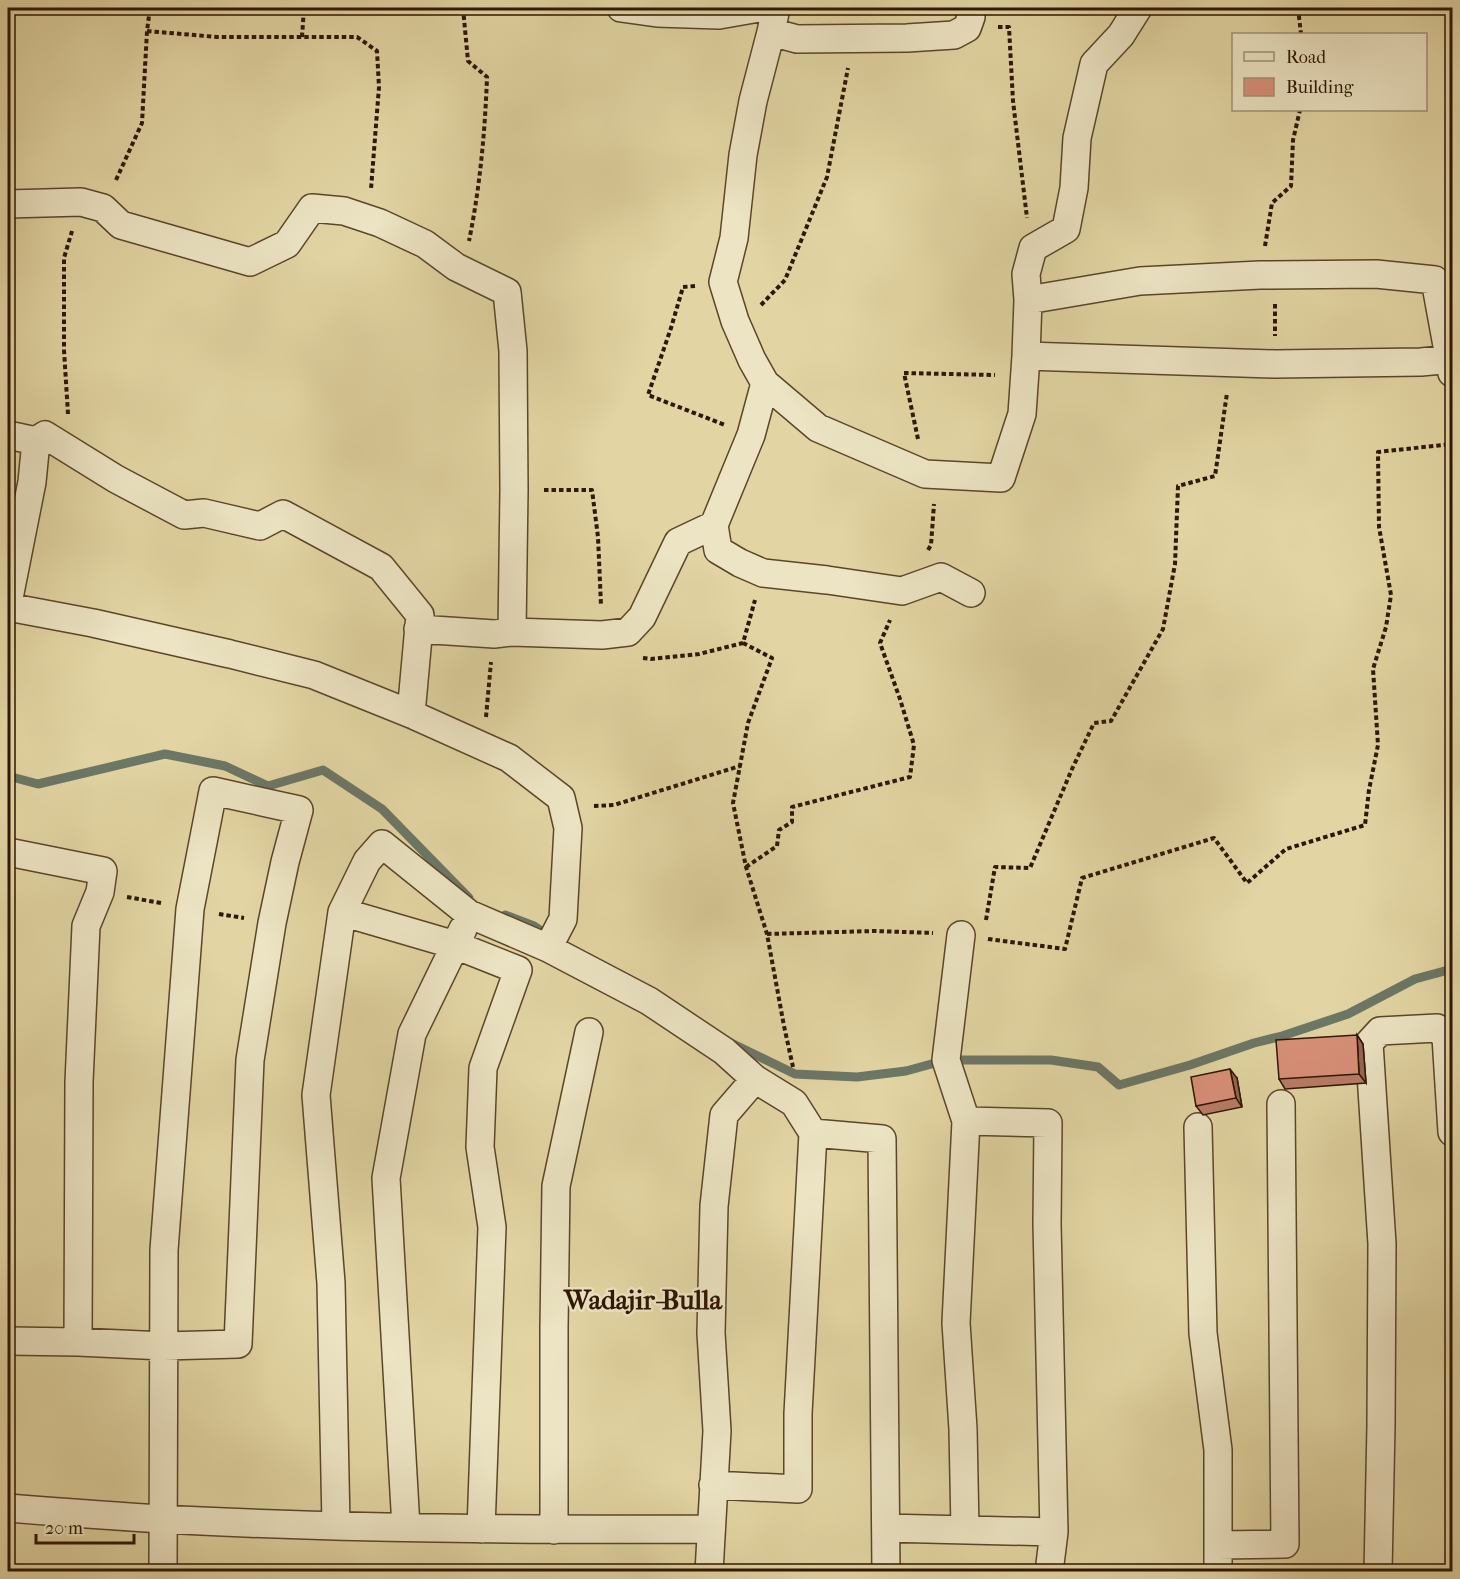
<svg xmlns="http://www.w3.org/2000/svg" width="1460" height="1579" viewBox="0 0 1460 1579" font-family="'IM FELL French Canon',serif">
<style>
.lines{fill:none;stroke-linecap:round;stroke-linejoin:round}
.stream{stroke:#6c7766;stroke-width:9}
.street-casing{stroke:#5b4629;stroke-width:30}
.path{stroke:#2e1600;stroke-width:4;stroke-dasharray:4.5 3;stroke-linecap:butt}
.street{stroke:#ece4c3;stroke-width:27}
.wall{fill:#ba7c67;stroke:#2e1600;stroke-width:1.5}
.shaded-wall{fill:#976554;stroke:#2e1600;stroke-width:1.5}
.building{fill:#d89078;stroke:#2e1600;stroke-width:1.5}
.labels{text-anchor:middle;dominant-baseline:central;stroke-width:5;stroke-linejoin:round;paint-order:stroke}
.district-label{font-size:27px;font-weight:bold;fill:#2e1600;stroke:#ece4c3}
</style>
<rect width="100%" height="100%" fill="#e2d5a3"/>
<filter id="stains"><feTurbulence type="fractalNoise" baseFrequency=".00333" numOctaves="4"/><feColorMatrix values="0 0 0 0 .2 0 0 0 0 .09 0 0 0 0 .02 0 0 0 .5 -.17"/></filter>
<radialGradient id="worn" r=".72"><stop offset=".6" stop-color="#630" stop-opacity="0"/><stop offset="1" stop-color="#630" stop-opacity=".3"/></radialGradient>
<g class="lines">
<path class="stream" d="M8 776 38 784 165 754 225 766 268 786 323 770 382 809 469 898
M505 915 534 926 549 936
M729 1042 795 1074 857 1077 906 1071 946 1060H1051L1098 1067 1119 1085 1190 1065 1254 1043 1282 1036 1348 1014 1415 979 1452 969"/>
<defs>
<path id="street" d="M621 8 657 13 719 15 759 8
M776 8 771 32 753 101 743 155 734 238 723 282 735 321 752 360 765 383 818 428 925 474 1001 478 1022 414 1026 356 1028 300 1026 274 1033 248 1066 229 1074 188 1077 138 1094 64 1121 35 1138 8
M771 32 797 39 907 38 954 35 967 28 971 17 970 8
M8 204 81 202 103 208 121 225 250 262 287 244 312 208 344 211 380 223 425 244 456 267 507 292 513 351 514 490 512 632 494 634 418 629
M1028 300 1140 281 1260 275 1376 274 1435 280 1452 373
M1026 356 1275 364 1421 362 1452 359
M765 383 751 435 714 525 718 550 740 563 763 573 827 580 902 591 941 577 971 593
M8 435 36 441 45 435 116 479 184 515 204 513 260 526 283 514 381 567 420 615 411 714
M8 603 32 482 36 441
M8 607 93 623 230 654 314 675 411 714 509 758 561 798 568 828 563 919 548 948
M512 632 602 635 628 632 642 617 678 542 714 525
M8 852 103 871 100 892 86 926 79 1082 78 1342
M342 912 455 945 518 970 483 1068 480 1147 492 1227 481 1529
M961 935 946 1060 966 1121 956 1323 963 1429 965 1529
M1198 1127 1203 1333 1218 1450V1572
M8 1341 78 1342 164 1346 238 1344 250 1060 272 923 285 862 299 810 213 791 190 909 164 1250 163 1572
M713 1485 798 1489V1414L813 1133
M8 1508C59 1512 110 1516 162 1519 344 1529 528 1530 711 1529
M336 1525 331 1283 316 1095 342 912 367 861 382 844 469 914 548 948 649 1001 724 1051 755 1079 794 1103 813 1133 882 1139 886 1572
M406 1527 386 1178 412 1034 463 929
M886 1528 1054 1532 1047 1224 1048 1123 966 1121
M554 1530V1328L556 1186 589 1032
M1218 1545 1285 1544 1281 1104
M709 1572 717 1431 711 1333 714 1206 724 1115 755 1079
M1049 1572 1054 1532
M1378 1572 1381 1425 1382 1244 1369 1043 1380 1031 1437 1028 1446 1037 1452 1132"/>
</defs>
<use href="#street" class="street-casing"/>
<path class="path" d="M463 8 468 61 487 77C485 132 480 187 469 241
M1298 8 1301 34
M998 27H1009L1013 101 1027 218
M147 31 217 37H357L377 51 379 87 371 189
M302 37 304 8
M116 180 142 123 147 31 150 8
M1265 246 1272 203 1291 186 1293 140 1300 110
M695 286 683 287 671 328 648 395 725 425
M1275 304V336
M761 305 785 280 827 177 848 68
M68 414 64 350V258L72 231
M918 439 904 373 995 375
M544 490H592L598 537 601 605
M928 550 931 545 934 504
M743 643 772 658 748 723 733 803 746 867 767 934 784 1026 793 1067
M643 658 651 659 699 654 743 643 755 600
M486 717 491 662
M594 806 614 805 740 766
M746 867 777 846 779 830 792 822V807L910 777 914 745 900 699 880 643 890 620
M127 897 161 903
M219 914 244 918
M986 920 995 867 1030 868 1072 769 1094 723 1111 721 1163 629 1175 564 1178 486 1215 476 1227 393
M767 934 874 931 933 933
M988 939 1065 949 1082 878 1214 838 1247 883 1286 849 1365 825 1369 790 1378 745 1373 669 1386 627 1391 595 1379 527 1378 452 1452 444"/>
<use href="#street" class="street"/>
</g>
<path class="wall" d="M1357 1035 1363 1044 1366 1083 1285 1089 1279 1079Z
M1237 1078 1242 1107 1203 1115 1196 1106Z"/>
<path class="shaded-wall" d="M1357 1035 1363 1044 1366 1083 1359 1074Z
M1230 1069 1237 1078 1242 1107 1236 1098Z"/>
<path class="building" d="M1357 1035 1359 1074 1279 1079 1276 1040Z
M1230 1069 1236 1098 1196 1106 1191 1077Z"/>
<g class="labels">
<g class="district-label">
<text x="643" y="1300">Wadajir-Bulla</text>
</g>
</g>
<rect width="1460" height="1579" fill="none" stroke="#e2d5a3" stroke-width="30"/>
<rect x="9" y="9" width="1442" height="1561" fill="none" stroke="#2e1600" stroke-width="3"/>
<rect x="15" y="15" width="1430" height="1549" fill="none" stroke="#2e1600" stroke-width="1.5"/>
<rect x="1232" y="33" width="195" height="78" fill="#ece4c3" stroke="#a09275" stroke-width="1.5"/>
<rect x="1244" y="52" width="30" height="9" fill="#ece4c3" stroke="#a09275" stroke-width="1.5"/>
<text x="1286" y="63" font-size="18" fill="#2e1600">Road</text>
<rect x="1244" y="78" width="30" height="18" fill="#d89078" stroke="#a09275" stroke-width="1.5"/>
<text x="1286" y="93" font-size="18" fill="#2e1600">Building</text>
<path d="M36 1534v9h98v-9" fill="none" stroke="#2e1600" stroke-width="3"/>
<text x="45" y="1534" font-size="18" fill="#2e1600" stroke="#ece4c3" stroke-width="4.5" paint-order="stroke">20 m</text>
<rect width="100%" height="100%" filter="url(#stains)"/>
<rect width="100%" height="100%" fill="url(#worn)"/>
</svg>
